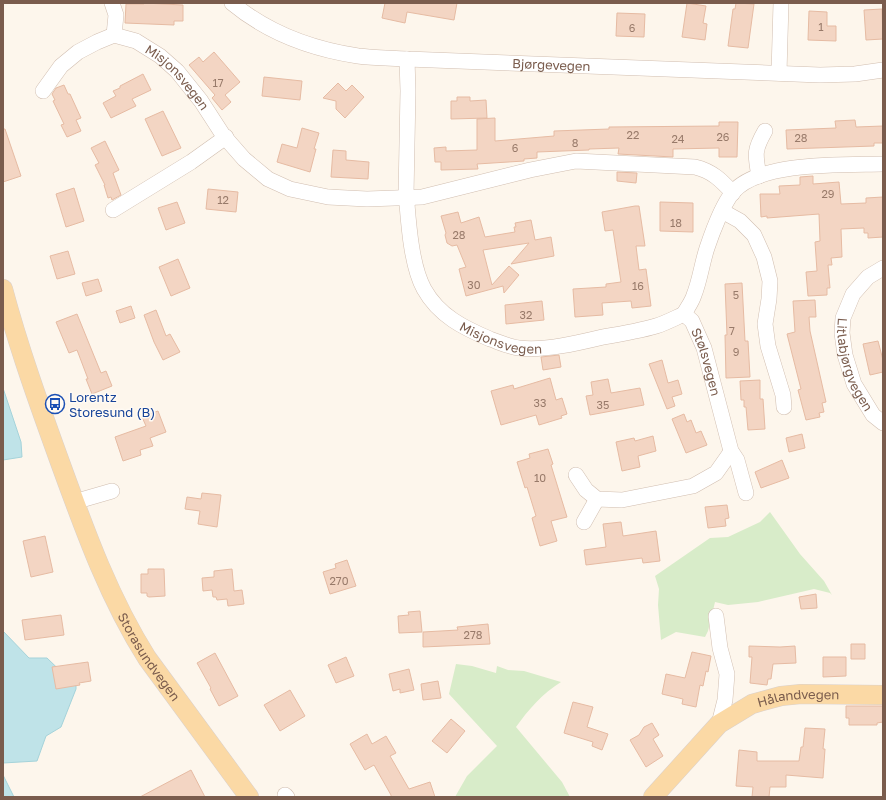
<svg xmlns="http://www.w3.org/2000/svg" width="886" height="800" viewBox="0 0 886 800" font-family="'Golos Text',sans-serif">
<style>
.green{fill:#d8ecc9}
.water{fill:#bfe3e8;stroke:#a5d3da}
.building{fill:#f3d5c3;stroke:#e6bba3}
.lines{fill:none;stroke-linecap:round;stroke-linejoin:round}
.minor-casing{stroke:#d1beb0;stroke-width:16}
.major-casing{stroke:#dad1cd;stroke-width:20}
.minor{stroke:#fff;stroke-width:15}
.major{stroke:#fbd9a5;stroke-width:19}
.labels{text-anchor:middle;dominant-baseline:central;stroke-width:3;stroke-linejoin:round;paint-order:stroke}
.number-label{font-size:11px;fill:#987a6a}
.street-label{font-size:13px;fill:#7a5c4d;stroke:#fffaf3}
.transit-label{font-size:13px;fill:#164399;stroke:#fffaf3;text-anchor:start}
</style>
<rect width="100%" height="100%" fill="#fdf6ec"/>
<path class="green" d="M770 512 800 554 824 581 832 595 830 593 814 589 758 602 728 605 715 602 708 631 705 637 676 632 661 640 658 605 659 589 655 576 710 538 728 537 760 522Z
M456 664 472 666 496 673 497 666 508 670 524 671 561 682C543 693 528 710 516 727L562 782 570 797H455L467 776 497 746 449 694Z"/>
<path class="water" d="M3 388 21 442 22 457 3 460Z
M3 631 29 658H47L76 686V689L61 727 46 736 37 761 3 763Z
M3 775 14 797H3Z"/>
<path class="building" d="M144 3 183 5V21H174V25L125 23 126 4H144Z
M385 3H457L454 20 407 12 405 23 382 18Z
M687 3 706 6 703 23 707 24 705 40 682 37Z
M736 3 754 4 748 48 728 46 733 9H735Z
M882 9 883 39 866 40 864 10Z
M809 11 827 12V26H836V41L808 40Z
M617 13 645 14 644 37 616 36Z
M214 52 240 82 225 95 231 102 222 110 212 98 215 95 189 65 199 57 203 62Z
M143 74 151 90 132 99 136 106 111 118 103 103 116 96 113 91 120 88V86Z
M264 77 302 81 300 100 262 96Z
M338 83 346 91 352 85 364 97 345 118 336 109V101L323 98Z
M64 85 68 94H70L81 118 76 120 81 131 67 137 61 125 64 124 53 101 55 100 52 94 56 88Z
M457 97H470V101L486 100 487 118 451 119V101H457Z
M163 111 181 148 162 156 145 119Z
M495 118V141L554 136V131L609 129V127L719 126V122H738L737 157H719V148L673 149V157L618 154 619 148 589 149V150L537 152V158L524 159V161L477 164 478 169 441 170V162H435L434 148 446 147V151L477 150V119Z
M855 120 856 127 883 126V143H874V146L787 149 786 130 836 128 835 121Z
M302 128 319 133 314 149H316L310 172 277 162 282 144 297 148Z
M3 129H5L21 176 3 182Z
M105 141 119 170 113 173 121 195 112 200 111 197 108 198 104 185H105L95 165 99 163 91 148Z
M333 150 346 151V160L369 162 368 179 331 177Z
M617 172 637 173 636 183 617 181Z
M813 176V184L839 182 841 204 866 203V198L883 197V237L868 238V233H864V228L841 229 842 257 831 258 832 265H828L830 288H827V295L808 296 806 272 817 271 815 242 820 241 819 214 767 218V216L761 217 760 194H780L779 186 800 185V177Z
M74 188 84 221 66 227 56 194Z
M208 189 238 192 236 212 206 209Z
M177 202 185 223 166 230 158 208Z
M660 202 693 203V232L660 231Z
M635 206H639L645 246H636L639 270 646 269 651 306 632 308 631 301 602 303 603 315 575 317 573 289 606 287V284L621 282 613 230 605 231 602 212Z
M458 212 461 223 479 217 485 237 515 232 514 227H516L515 223 531 220 535 240 551 237 554 256 511 264 529 243 483 250 492 285 509 266 519 275 504 293 503 286 466 296 459 269 466 267 457 245 452 246 447 243 445 235 446 233 441 216Z
M68 251 75 274 57 279 50 256Z
M178 259 190 288 171 296 159 267Z
M98 279 102 291 86 296 82 283Z
M742 283 745 341H748L750 377 726 378 725 335H727L725 284Z
M815 300 816 317H809L810 331 826 402 822 403 824 412 819 413 820 417 806 420 798 390 801 389 787 334 795 332 793 301Z
M542 301 544 320 506 324 505 305Z
M131 306 135 318 120 323 116 311Z
M156 310 166 336 170 334 180 352 163 360 154 342 144 315Z
M77 314 101 373 106 371 112 386 92 394 86 379H88L77 350 69 353 56 322Z
M878 341 883 360V372L870 375 863 344Z
M559 355 561 367 543 370 541 357Z
M662 360 668 383 678 380 682 394 672 397 675 406 667 409 649 364Z
M550 378 556 400 562 398 567 414 561 416 562 418 539 425 536 415 501 425 491 391 513 385 514 389Z
M608 379 611 393 640 388 644 405 590 415 586 396 593 395 591 382Z
M760 380V399H763L765 429 748 430 746 407H744V400H741L740 381Z
M158 411 166 432 150 438 153 446 140 450 141 455 123 461 115 437 146 426 142 417Z
M684 414 687 422 691 420 696 433 701 431 707 445 686 453 672 419Z
M802 434 805 448 789 452 786 438Z
M653 436 656 451 638 456 640 467 622 471 616 442 634 438 635 441Z
M548 449 553 464 551 465 567 517 551 521 557 541 540 546 532 518 536 516 527 487 525 488 517 462 530 458 529 454Z
M782 460 789 478 761 488 755 472Z
M202 493 221 495 217 527 198 524 200 511 185 509 187 497 201 499Z
M727 505 729 518 725 519 726 526 708 528 705 507Z
M621 522 623 536 656 531 660 561 643 563 642 558 586 565 584 550 606 547 603 524Z
M45 536 53 572 31 577 23 541Z
M347 560 356 586 330 594 323 572 336 568 335 564Z
M148 569H164L165 596 149 597 147 596V593H141V574H148Z
M232 569 234 591 242 590 244 604 228 606 227 599 217 600 216 597H213L212 590 203 591 202 578 214 577V571Z
M816 594 817 608 801 609 799 597Z
M420 611 422 632 399 633 398 616 409 615 408 612Z
M61 615 64 635 25 640 22 620Z
M488 624 490 644 423 647V632L458 630 457 627Z
M851 644H865V659H851Z
M749 646 780 647 795 646 796 663 773 664 771 679H768L767 685 750 683 752 657H749Z
M692 652 711 656 708 672 706 671 703 686 700 685 696 707 682 704 683 699 662 694 666 674 685 678Z
M215 653 238 696 219 706 210 689 211 688 197 663Z
M346 657 354 676 336 683 328 665Z
M823 657H846V676L823 677Z
M88 662 91 681 79 683 80 685 56 689 52 667Z
M409 669 414 690 400 693V689L393 691 389 674Z
M438 681 441 698 423 700 421 684Z
M290 690 305 716 280 731 264 705Z
M573 702 593 707 587 727 608 734 602 750 592 746 593 742 564 733Z
M846 706H883V722L877 723V725H849V718H846Z
M451 719 465 731 447 753 432 741Z
M652 723 659 735 653 739 663 756 646 767 630 740 639 735 644 727Z
M805 728 825 729 823 749H825L823 778 786 775V787H770L769 797H752L753 787 736 786 739 750 757 752V761H799L801 747H803Z
M367 734 372 744 386 736 396 753 390 756 409 789 430 782 435 797H391V795L374 765 365 770 350 744Z
M191 770 205 797H140Z"/>
<g class="lines">
<defs>
<g id="minor">
<path d="M112 3 116 15 114 35"/>
<path id="s1" d="M232 3C268 33 312 49 358 56 374 58 391 58 407 59L820 75 855 74 883 70"/>
<path d="M407 59 408 91 406 195 410 198"/>
<path d="M779 73 781 3"/>
<path id="s2" d="M43 91 61 66 78 52 97 42 114 35 136 41 160 56 177 71 201 101 223 135 244 159 268 179 290 189 328 197 367 199 422 197 530 170 576 161 695 167C712 171 721 180 733 193"/>
<path d="M759 176C755 154 754 150 765 131"/>
<path id="s3" d="M410 198 407 204C409 229 412 267 424 289 439 316 464 328 490 339 499 342 509 347 519 348 545 351 578 343 603 337 621 334 639 331 656 326 666 323 675 318 684 314"/>
<path d="M113 210 191 162 226 137"/>
<path d="M722 211 740 221 754 235 764 257 770 281 769 299 765 324 768 346 783 395 784 407"/>
<path id="s4" d="M883 268 868 277 853 294 843 318 842 333 845 355 854 384 873 415 883 423"/>
<path d="M684 314C687 308 692 302 694 295 700 280 702 263 707 248 712 233 723 204 733 192 760 161 844 165 883 164"/>
<path id="s5" d="M684 314 692 321 704 348 731 451 737 460 746 493"/>
<path d="M576 475 586 490 597 499 622 500 693 486 716 473 728 456 731 451"/>
<path d="M74 502 112 491"/>
<path d="M584 522 597 499"/>
<path d="M716 616 720 648 727 674 725 700 719 724"/>
<path d="M285 795 287 797"/>
</g>
<g id="major">
<path id="s6" d="M3 289C19 349 40 407 61 465 85 531 109 598 147 658L249 797"/>
<path id="s7" d="M653 797 719 724 752 704 781 696 801 694 883 695"/>
</g>
</defs>
<use href="#minor" class="minor-casing"/>
<use href="#major" class="major-casing"/>
<use href="#minor" class="minor"/>
<use href="#major" class="major"/>
</g>
<defs>
<symbol id="bus-ring" viewBox="-11 -11 22 22"><circle r="9.5" fill="#fffaf3" stroke="#1a4fb4" stroke-width="1.5"/><path d="M-5-6H5V4H4V6H2V4H-2V6H-4V4H-5ZM-3.5-4V0h7V-4ZM-3.5 1.2v1.5H-2V1.2ZM2 1.2v1.5H3.5V1.2Z" fill="#1a4fb4"/></symbol>
</defs>
<g fill-rule="evenodd">
<use href="#bus-ring" x="44" y="393" width="22" height="22"/>
</g>
<g class="labels">
<g class="number-label">
<text x="821" y="26">1</text>
<text x="632" y="27">6</text>
<text x="218" y="82">17</text>
<text x="633" y="134">22</text>
<text x="723" y="136">26</text>
<text x="801" y="137">28</text>
<text x="678" y="138">24</text>
<text x="575" y="142">8</text>
<text x="515" y="147">6</text>
<text x="828" y="193">29</text>
<text x="223" y="199">12</text>
<text x="676" y="222">18</text>
<text x="459" y="234">28</text>
<text x="474" y="284">30</text>
<text x="638" y="285">16</text>
<text x="736" y="294">5</text>
<text x="526" y="314">32</text>
<text x="732" y="330">7</text>
<text x="736" y="351">9</text>
<text x="540" y="402">33</text>
<text x="603" y="404">35</text>
<text x="540" y="477">10</text>
<text x="339" y="580">270</text>
<text x="473" y="634">278</text>
</g>
<g class="street-label">
<text stroke="none"><textPath href="#s1" startOffset="332">Bjørgevegen</textPath></text>
<text stroke="none"><textPath href="#s2" startOffset="171">Misjonsvegen</textPath></text>
<text stroke="none"><textPath href="#s3" startOffset="189">Misjonsvegen</textPath></text>
<text stroke="none"><textPath href="#s5" startOffset="54">Stølsvegen</textPath></text>
<text stroke="none"><textPath href="#s4" startOffset="115">Litlabjørgvegen</textPath></text>
<text stroke="none"><textPath href="#s6" startOffset="397">Storasundvegen</textPath></text>
<text stroke="none"><textPath href="#s7" startOffset="184">Hålandvegen</textPath></text>
</g>
<g class="transit-label">
<text x="69" y="397">Lorentz<tspan x="69" dy="15">Storesund (B)</tspan></text>
</g>
</g>
<rect width="886" height="800" fill="none" stroke="#7a5c4d" stroke-width="8"/>
</svg>
